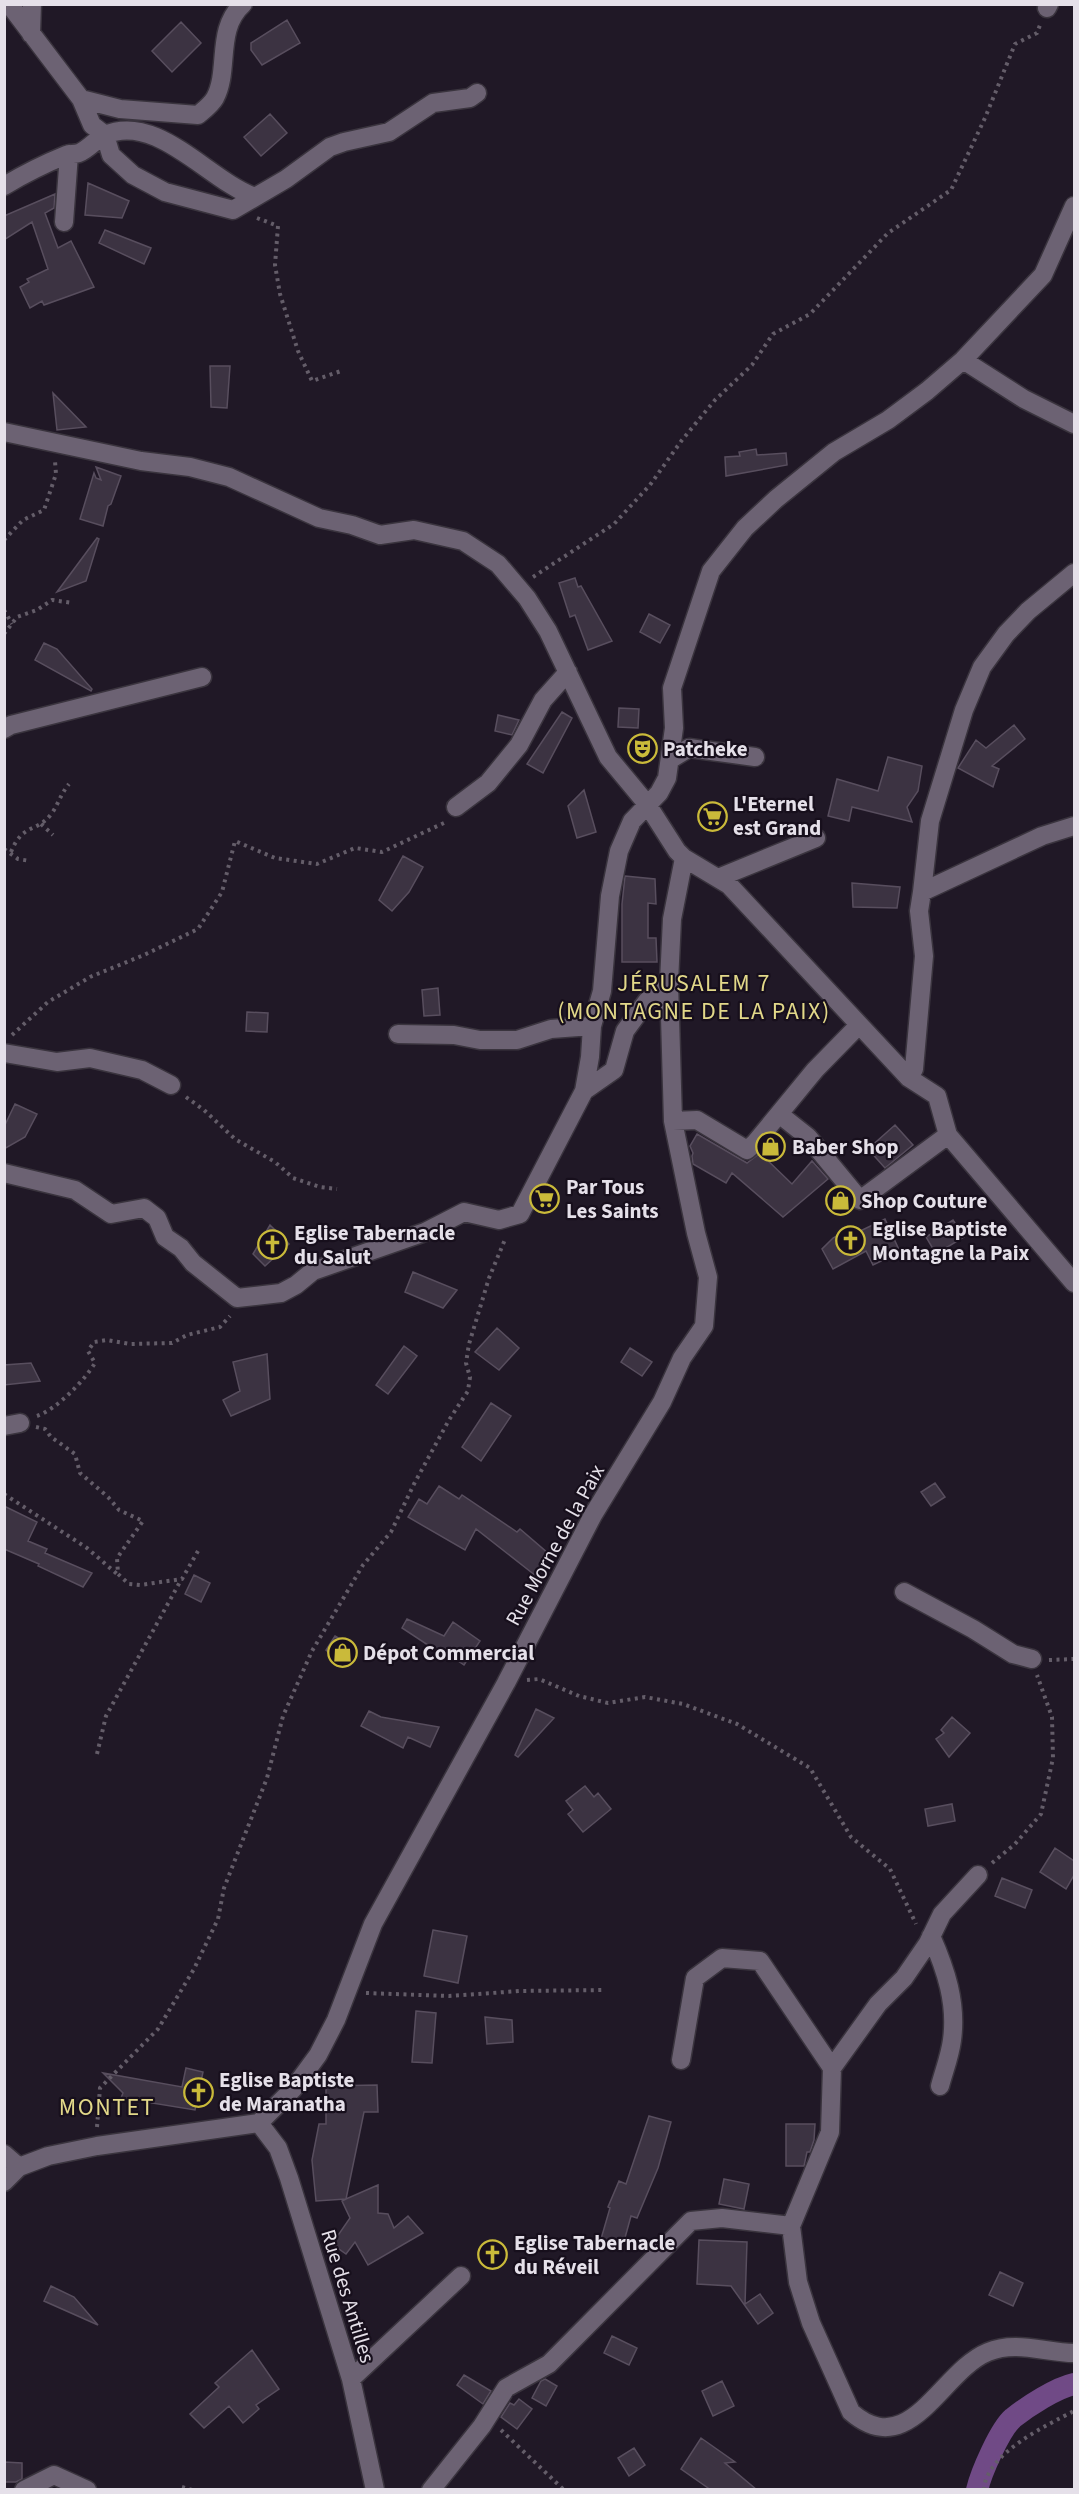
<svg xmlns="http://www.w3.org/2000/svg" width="1079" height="2494" viewBox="0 0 1079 2494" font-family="'Source Sans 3',sans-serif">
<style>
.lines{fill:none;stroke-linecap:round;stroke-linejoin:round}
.canal{stroke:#704a86;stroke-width:22}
.building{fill:#3c3342;stroke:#584e5e;stroke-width:1.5}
.minor-casing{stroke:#3a343e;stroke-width:21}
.path{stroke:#645d69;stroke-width:4;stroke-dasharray:3 4.5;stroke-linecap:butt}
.minor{stroke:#6c6273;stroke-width:18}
.labels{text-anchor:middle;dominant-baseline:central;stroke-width:4.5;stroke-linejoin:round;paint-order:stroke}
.poi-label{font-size:21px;font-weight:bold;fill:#e5e0e9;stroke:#170f1c;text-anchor:start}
.street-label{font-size:21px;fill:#e5e0e9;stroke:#170f1c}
.quarter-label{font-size:24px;letter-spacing:1.5px;fill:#e2d889;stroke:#170f1c}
</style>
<rect width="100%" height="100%" fill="#201826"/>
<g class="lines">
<path class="canal" d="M977 2490C981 2473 1000 2429 1013 2418 1028 2406 1056 2388 1074 2384"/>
</g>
<path class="building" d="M287 20 300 43 262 65 251 50V43Z
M181 22 201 43 172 72 152 51Z
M270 114 287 133 261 156 244 137Z
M88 183 129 201 122 218 85 215Z
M55 194 54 208 45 213 58 248 71 241 94 287 44 305 42 301 30 308 20 287 29 282 27 279 48 269 32 222 4 240V216Z
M105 230 151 248 144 264 99 243Z
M210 366H230L227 408 211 407Z
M53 393 86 427 57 430Z
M756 449 757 455 786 453 787 465 726 476 725 457 740 456 739 452Z
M96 467 121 476 111 504 108 506 103 526 80 519 94 473 96 478 101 480Z
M97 538 99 539 86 581 57 592Z
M575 578 578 587 581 586 612 641 588 650 575 615 570 617 559 583Z
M649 614 670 625 660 643 640 632Z
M44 643 57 649 92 689 91 691 35 660Z
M619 708 639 709 638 728 618 727Z
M562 712 572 718 543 773 527 764Z
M498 715 519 720 512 735 495 731Z
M1014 725 1025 739 992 766 999 769 993 787 958 768 976 740 986 748Z
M634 740 653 742 652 758 633 757Z
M888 757 922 766 918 791 907 807 912 822 852 807 849 821 828 816 837 779 878 791Z
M584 790 596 832 577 838 568 806Z
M403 856 423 867 409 892 392 911 379 900Z
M625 876 655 879 656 904 648 903V938H656L657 962H622V904Z
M852 883 900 887 897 908 853 907Z
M438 988 440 1015 424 1016 422 990Z
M247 1012 268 1013 267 1032 246 1031Z
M15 1104 37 1114 25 1137 4 1149V1127Z
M895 1125 913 1145 885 1168 868 1149Z
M697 1134 747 1163 760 1153 792 1184 812 1161 828 1179 783 1217 732 1173 726 1183 693 1164 692 1156 693 1153 690 1146Z
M885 1219 900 1252 873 1265 866 1251 833 1269 822 1249 833 1238 850 1228 854 1234Z
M953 1220 964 1237 936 1254 926 1237Z
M270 1225 289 1244 265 1266 253 1254Z
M413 1272 457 1290 443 1308 405 1292Z
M497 1328 519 1348 499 1370 475 1352Z
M404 1346 417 1356 388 1394 376 1385Z
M630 1348 652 1362 642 1376 621 1362Z
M267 1354 270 1399 231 1416 223 1400 240 1391 233 1362Z
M31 1363 40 1381 4 1385V1365Z
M491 1403 511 1416 481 1461 462 1447Z
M935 1483 945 1497 931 1506 921 1492Z
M439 1486 459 1499 462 1495 517 1532 520 1529 549 1554 536 1576 476 1529 465 1550 408 1517 419 1499 427 1504Z
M4 1506 37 1522 28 1541 47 1549 45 1553 92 1573 83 1587 38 1566 39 1564 4 1549Z
M194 1575 210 1583 201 1602 185 1594Z
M407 1619 444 1636 453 1622 480 1641 464 1665 448 1654 446 1657 402 1628Z
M335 1636 352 1646 339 1661 326 1650Z
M536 1709 554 1718 518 1757 515 1755Z
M369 1711 381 1717 439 1727 430 1747 408 1737 403 1748 361 1726Z
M952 1717 970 1733 949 1757 936 1739 944 1733 941 1730Z
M585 1786 594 1797 598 1793 611 1809 583 1832 568 1814 573 1810 566 1801Z
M952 1804 955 1821 928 1826 925 1809Z
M1055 1848 1074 1861V1875L1066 1889 1040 1872Z
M1002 1878 1032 1890 1025 1908 995 1896Z
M433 1930 467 1936 458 1983 424 1976Z
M416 2011 436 2013 432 2063 412 2062Z
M485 2017 512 2020 513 2042 487 2044Z
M186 2068 203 2072 195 2110 121 2098 123 2093 103 2073 182 2087Z
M377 2085 378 2112H364L346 2199 378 2185V2213L388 2214 394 2228 408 2216 423 2233 368 2265 355 2242 346 2254 332 2244 350 2218 342 2201 346 2199 316 2201 312 2160 319 2124H326V2086Z
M649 2116 671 2122 658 2168 637 2218 631 2216 623 2245 601 2239 610 2208 608 2207 619 2181 626 2184Z
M786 2124H815L814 2140 810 2152H807L804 2166H786Z
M724 2179 749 2184 744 2209 719 2204Z
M699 2240 747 2242 745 2304 760 2294 773 2313 758 2324 731 2286 697 2284Z
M1000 2272 1023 2283 1013 2306 989 2295Z
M51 2286 74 2297 98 2325 44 2301Z
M612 2336 637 2348 629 2365 604 2353Z
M252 2350 279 2389 256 2405 259 2409 243 2423 229 2406 204 2428 190 2414 219 2387 215 2383Z
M464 2375 491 2391 483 2404 457 2385Z
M545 2379 557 2386 546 2406 532 2398 541 2381Z
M722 2381 734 2406 713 2416 702 2391Z
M519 2399 532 2409 517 2429 501 2417 510 2403 514 2405Z
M701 2438 735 2462 725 2463 757 2490H711L681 2469Z
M634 2448 645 2465 629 2476 618 2458Z
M4 2462 22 2463V2479L16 2482H4Z"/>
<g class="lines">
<defs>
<path id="minor" d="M9 4 81 99 92 125 105 135 111 155 133 175 165 192 233 210 286 179 330 147 344 142 389 132 433 103 470 98 477 93
M1047 8 1049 4
M31 34 32 4
M81 99 120 109 198 115C204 110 211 105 215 98 230 70 215 29 243 4
M4 186C24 174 44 164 66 155 70 154 75 154 79 153 89 149 96 139 105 135 157 112 209 181 255 197
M64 222 69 154
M963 360 1024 399 1074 424
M4 432 141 461 190 467 229 477 319 518 352 525 380 535 414 530 463 541 498 564 527 598 548 631 608 757 647 804 677 851 684 858 729 885 909 1078 937 1096 948 1135 1074 1283
M4 729 11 725 202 677
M671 759 689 748 755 757
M456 807 488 783 519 745 543 700 568 672
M718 878 816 838
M922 892 930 821 964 710 982 667 1006 634 1028 611 1074 573
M398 1034 454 1035 480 1040H517L551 1029 592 1026
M4 1053 57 1062 90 1058 142 1070 171 1085
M909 1078 914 1069 924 956 919 911 922 892 1042 836 1074 826
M584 1091 590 1057 592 1026 602 991 610 896 619 851 632 821 659 793 667 778 674 728 672 688 711 571 745 528 776 499 834 452 888 420 927 391 963 360 1043 275 1074 206
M779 1114 808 1137 860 1200 948 1135
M673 1121 697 1120 747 1150 755 1143 815 1070 859 1025
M4 1173 75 1190 111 1214 144 1208 157 1218 165 1237 181 1248 193 1263 237 1298 281 1293 296 1285 313 1271 425 1232 464 1212 499 1220 520 1214 584 1091 614 1070 625 1031 647 1001 669 982
M4 1426 20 1423
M904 1592 973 1629 1013 1654 1032 1659
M978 1875 942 1914 928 1943 904 1978 878 2004 832 2068 830 2132 791 2226 798 2282 811 2323 851 2412C910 2463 941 2371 988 2352 1016 2340 1046 2353 1074 2353
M931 1936C946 1970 957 2003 952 2040 950 2056 944 2071 940 2086
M681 2060 695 1978 722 1958 760 1961 832 2068
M259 2123 278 2148 289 2178 351 2379 375 2490
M4 2154 19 2167
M4 2182 19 2167 48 2156 97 2146 259 2123 293 2089 318 2055 336 2020 373 1924 506 1683 593 1515 662 1402 682 1358 704 1326 708 1277 696 1233 673 1121 669 982 672 919 684 858
M351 2379 461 2276
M24 2490 54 2475 87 2490
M431 2490 482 2426 506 2388 549 2364 691 2221 722 2218 791 2226"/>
</defs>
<use href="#minor" class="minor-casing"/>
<path class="path" d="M257 218 278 226 275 265 280 294 298 351 312 381 341 371
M4 540 23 520 44 510 56 474 55 461
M533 577 614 524 650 485 682 440 715 400 752 365 773 334 810 314 888 233 951 190 985 118 1015 44 1037 33 1040 25
M4 610 12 624
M4 634 17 617 37 610 52 600 73 603
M41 824 53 835
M4 849 18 859 30 861
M11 852C23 822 38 833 52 813 59 803 60 795 69 784
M12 1035 48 1002 90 977 144 955 198 929 222 892 235 841 275 858 317 864 355 848 382 852 446 822
M186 1097 204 1110 235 1139 275 1162 293 1178 320 1187 337 1189
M37 1416C57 1409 84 1381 95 1363L88 1351 94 1342 107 1340 130 1344 172 1343 187 1335 220 1327 230 1316
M36 1427 45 1429 51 1437 75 1454 80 1473 108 1497 119 1510 143 1521 117 1558 118 1574 129 1584 140 1585 182 1579 198 1551
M4 1494 87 1548 117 1574
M1049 1660 1074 1659
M527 1680 539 1679 579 1696 608 1703 645 1697 683 1704 737 1724 810 1768 851 1837 890 1869 916 1924
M97 1754 106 1716 181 1580
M992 1863 1015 1844 1041 1814 1053 1758 1052 1717 1037 1675
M366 1993 449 1996 520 1991 605 1990
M97 2127 100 2088 158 2029 194 1969 218 1919 224 1888 267 1778 283 1716 312 1651 363 1565 391 1532 414 1484 449 1420 468 1391 470 1377 466 1363 469 1344 489 1278 506 1237
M501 2430 564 2490
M182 2487 192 2490
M984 2490C985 2454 1047 2425 1074 2411"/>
<use href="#minor" class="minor"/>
</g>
<defs>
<symbol id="theatre-ring" viewBox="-11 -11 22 22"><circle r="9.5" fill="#170f1c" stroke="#caba3a" stroke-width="1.5"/><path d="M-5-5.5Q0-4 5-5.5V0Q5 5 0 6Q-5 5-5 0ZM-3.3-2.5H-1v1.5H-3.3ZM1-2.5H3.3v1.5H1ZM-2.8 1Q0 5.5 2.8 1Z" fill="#caba3a"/></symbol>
<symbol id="supermarket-ring" viewBox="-11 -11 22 22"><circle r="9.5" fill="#170f1c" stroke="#caba3a" stroke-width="1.5"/><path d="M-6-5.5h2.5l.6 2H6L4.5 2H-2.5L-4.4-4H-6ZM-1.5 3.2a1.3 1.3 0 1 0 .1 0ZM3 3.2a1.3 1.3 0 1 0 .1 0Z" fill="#caba3a"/></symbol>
<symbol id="shop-ring" viewBox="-11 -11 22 22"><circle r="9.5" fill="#170f1c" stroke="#caba3a" stroke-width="1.5"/><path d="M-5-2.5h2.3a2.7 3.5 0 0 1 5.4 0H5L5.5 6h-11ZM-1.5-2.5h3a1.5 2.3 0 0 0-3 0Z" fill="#caba3a"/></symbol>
<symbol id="church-ring" viewBox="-11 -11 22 22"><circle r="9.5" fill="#170f1c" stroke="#caba3a" stroke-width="1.5"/><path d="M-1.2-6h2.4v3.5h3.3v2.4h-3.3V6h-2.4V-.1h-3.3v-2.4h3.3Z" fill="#caba3a"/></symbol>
</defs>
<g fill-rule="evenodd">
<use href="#theatre-ring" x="626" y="732" width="33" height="33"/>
<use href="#supermarket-ring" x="696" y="800" width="33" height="33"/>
<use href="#shop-ring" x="754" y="1130" width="33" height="33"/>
<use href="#supermarket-ring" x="528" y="1182" width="33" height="33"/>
<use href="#shop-ring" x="824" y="1184" width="33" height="33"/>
<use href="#church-ring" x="834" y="1224" width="33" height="33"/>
<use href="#church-ring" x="256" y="1228" width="33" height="33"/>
<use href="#shop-ring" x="326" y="1636" width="33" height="33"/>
<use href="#church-ring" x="182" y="2076" width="33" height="33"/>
<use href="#church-ring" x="476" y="2238" width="33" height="33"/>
</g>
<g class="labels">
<g class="poi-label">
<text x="663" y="749">Patcheke</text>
<text x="733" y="804">L'Eternel<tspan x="733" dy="24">est Grand</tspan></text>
<text x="792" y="1147">Baber Shop</text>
<text x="566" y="1187">Par Tous<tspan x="566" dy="24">Les Saints</tspan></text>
<text x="861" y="1201">Shop Couture</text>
<text x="872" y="1229">Eglise Baptiste<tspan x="872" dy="24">Montagne la Paix</tspan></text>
<text x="294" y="1233">Eglise Tabernacle<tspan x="294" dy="24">du Salut</tspan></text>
<text x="363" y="1653">Dépot Commercial</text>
<text x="219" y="2080">Eglise Baptiste<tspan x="219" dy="24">de Maranatha</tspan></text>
<text x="514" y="2243">Eglise Tabernacle<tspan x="514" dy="24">du Réveil</tspan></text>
</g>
<g class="street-label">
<text transform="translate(555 1545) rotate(-61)">Rue Morne de la Paix</text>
<text transform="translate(348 2296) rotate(73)">Rue des Antilles</text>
</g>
<g class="quarter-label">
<text x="694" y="983">JÉRUSALEM 7<tspan x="694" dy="28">(MONTAGNE DE LA PAIX)</tspan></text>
<text x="107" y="2107">MONTET</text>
</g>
</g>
<rect width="1079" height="2494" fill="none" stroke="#e5e0e9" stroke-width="12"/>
</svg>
